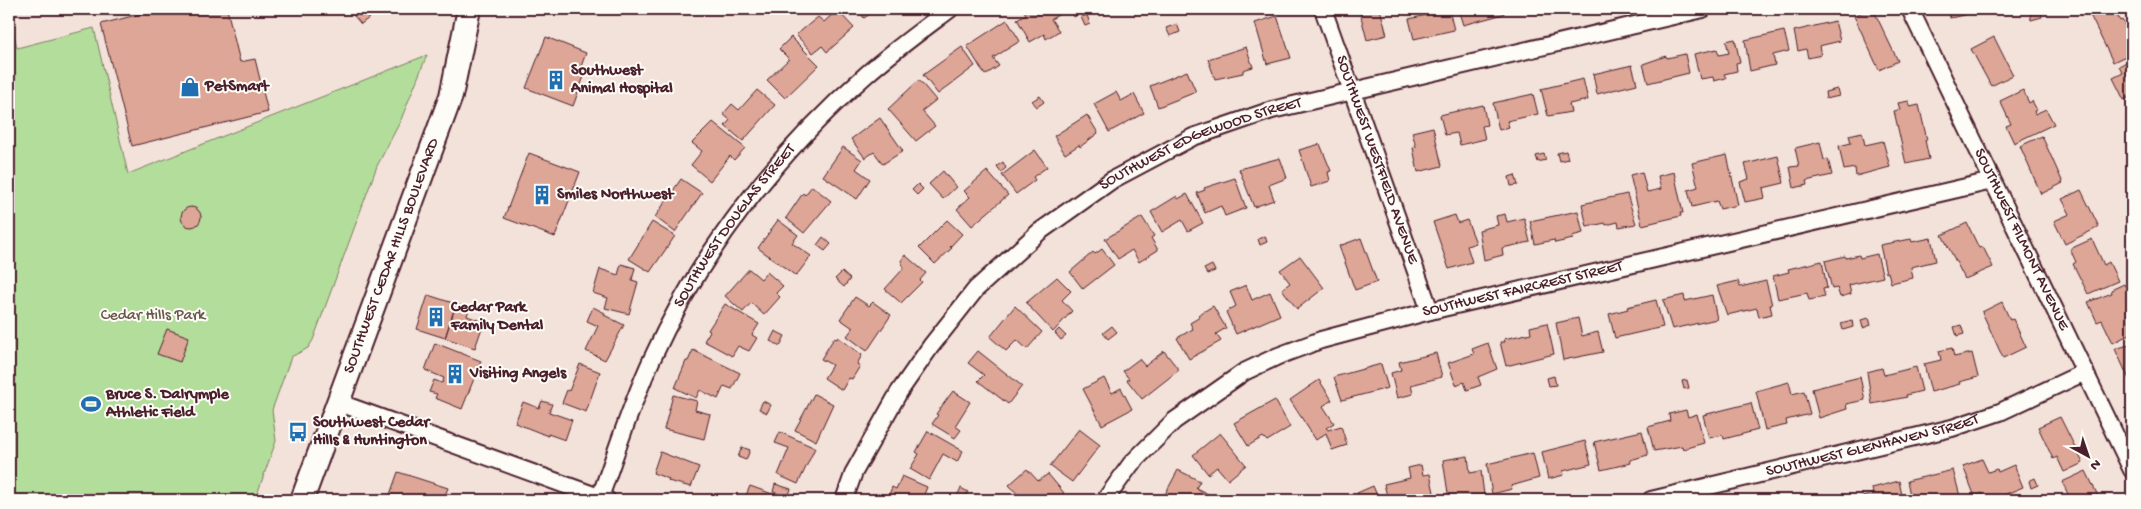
<svg xmlns="http://www.w3.org/2000/svg" width="2141" height="509" viewBox="0 0 2141 509" font-family="'Gochi Hand',sans-serif">
<style>
.green{fill:#b3dd9b;stroke:#7e7e63}
.building{fill:#dda696;stroke:#4a1f2b}
.lines{fill:none;stroke-linecap:round;stroke-linejoin:round}
.minor-casing{stroke:#4a1f2b;stroke-width:20}
.secondary-casing{stroke:#4a1f2b;stroke-width:26}
.minor{stroke:#fdfcf7;stroke-width:16}
.secondary{stroke:#fdfcf7;stroke-width:22}
.labels{text-anchor:middle;dominant-baseline:central;stroke-width:4;stroke-linejoin:round;paint-order:stroke}
.poi-label{font-size:16px;font-weight:bold;fill:#4a1f2b;stroke:#fdfcf7;text-anchor:start}
.street-label{font-size:16px;fill:#4a1f2b;stroke:#fdfcf7}
.park-label{font-size:16px;fill:#6a584d;stroke:#fdfcf7}
</style>
<rect width="100%" height="100%" fill="#f3e2da"/>
<filter id="ink" filterUnits="userSpaceOnUse"><feTurbulence type="fractalNoise" baseFrequency=".02" numOctaves="2"/><feDisplacementMap in="SourceGraphic" scale="10" xChannelSelector="R" yChannelSelector="G"/><feConvolveMatrix kernelMatrix="1 2 1 2 8 2 1 2 1" color-interpolation-filters="sRGB"/></filter>
<g filter="url(#ink)">
<path class="green" d="M9 10 17 48 94 28 128 174 427 55 400 122 377 166 313 340 308 348 291 357 272 410 276 441 255 500H9Z"/>
<path class="building" d="M160 9H227L240 62 255 59 268 112 132 146 101 24Z
M348 9H362L369 18 361 24Z
M857 9H877L864 18Z
M1023 9H1066L1067 10 1051 19 1059 31 1046 39 1044 34 1030 42 1017 19 1026 14Z
M1070 9H1088L1074 17Z
M1359 9H1380L1387 35 1367 40Z
M1458 9H1503L1504 14 1463 25Z
M1868 9H1873L1898 61 1879 70 1854 16Z
M1948 9H1992L1950 18Z
M2103 9H2114L2120 21 2122 20 2132 36V53L2113 62 2090 15Z
M837 10 854 28 827 52 822 46 813 53 796 35 818 17 824 22Z
M1449 10 1454 30 1414 39 1409 19Z
M2041 10 2042 17 2031 20 2030 12Z
M1087 15 1090 24 1085 26 1081 17Z
M1277 16 1291 58 1267 64 1255 23Z
M1007 20 1020 41 993 58 999 66 985 75 967 46Z
M1835 21 1840 41 1819 46 1821 55 1808 58 1806 49 1798 51 1794 31Z
M1177 24 1180 32 1170 36 1166 28Z
M1784 31 1789 51 1773 55 1775 65 1750 71 1745 40Z
M546 37 586 53 580 69 586 71 573 106 526 88Z
M791 37 819 65 785 98 767 80 789 59 779 49Z
M1994 37 2013 75 1991 86 1971 49Z
M1735 39 1740 62 1736 63 1737 71 1724 74 1726 78 1714 81 1713 77 1700 79 1694 54 1717 49 1719 55 1729 53 1726 41Z
M962 47 975 66 938 94 923 75Z
M1246 47 1253 67 1243 70V73L1215 79 1208 59Z
M1685 54 1689 73 1648 83 1643 64 1666 56 1667 58Z
M2132 59V96L2124 100 2113 78 2123 73 2119 66Z
M1632 65 1637 84 1597 94 1593 74Z
M1187 71 1196 92 1158 107 1150 86Z
M1583 79 1588 100 1569 104 1571 112 1548 116 1541 89Z
M919 80 936 100 922 111 935 126 916 141 888 109Z
M1837 89 1839 96 1826 99 1825 92Z
M757 90 775 105 743 141 725 126 730 120 723 114 732 104 739 110Z
M2023 90 2029 103 2032 101 2037 110 2034 111 2035 114 2046 109 2054 124 2014 143 2006 126 2011 124 2000 101Z
M1116 92 1121 101 1134 94 1144 113 1109 132 1094 104Z
M1533 94 1538 114 1507 121 1509 127 1499 130 1493 103Z
M1040 96 1044 102 1037 107 1032 101Z
M1909 101 1910 107 1919 105 1927 140H1925L1929 159 1906 164 1894 111 1900 110 1898 103Z
M1483 105 1487 125 1482 126 1485 139 1460 145 1457 133 1445 135 1440 115Z
M1087 115 1098 133 1080 147 1079 145 1065 154 1054 136Z
M880 118 903 151 883 164 874 152 865 158 851 139Z
M713 122 745 148 734 160 730 156 710 181 691 165 702 151 692 143Z
M1433 127 1442 166 1418 172 1413 148 1416 147 1412 132Z
M1862 132 1865 145 1883 141 1890 167 1856 176 1855 168 1844 170 1839 146 1851 143 1849 135Z
M2042 136 2063 183 2041 194 2020 146Z
M1820 142 1824 160 1828 159 1832 175 1806 181 1807 185 1794 188 1790 167 1799 166 1795 148Z
M1320 144 1331 171 1328 172 1330 181 1311 187 1299 150Z
M843 147 862 160 856 169 870 179 857 199 823 176Z
M1035 150 1047 167 1033 177 1035 180 1016 194 1002 175Z
M1566 151 1568 159 1559 161 1557 153Z
M529 153 580 172 555 237 504 218Z
M1544 154 1546 160 1538 162 1536 156Z
M1727 155 1738 205 1720 209 1717 201 1692 207 1688 190 1698 187 1692 163Z
M1778 156 1784 183 1763 188 1765 198 1745 202 1740 182 1749 179 1745 164Z
M1280 158 1287 178 1269 185 1274 200 1254 207 1239 169Z
M1003 162 1006 168 1001 172 997 166Z
M943 171 956 187 943 199 929 184Z
M987 171 1008 195 972 226 957 209 970 197 964 191Z
M1642 172 1647 192 1661 189 1658 176 1674 172 1683 213H1680L1681 216 1642 225 1630 175Z
M1515 175 1518 185 1511 186 1509 177Z
M1235 178 1246 208 1225 216 1221 206 1205 213 1197 193 1205 190 1204 188Z
M681 179 702 193 675 232 655 217Z
M918 184 923 189 917 195 912 190Z
M812 186 831 201 804 233 786 218 803 193 805 195Z
M2081 190 2099 227 2065 244 2054 221 2070 214 2062 199Z
M1187 194 1203 223 1188 231 1182 220 1162 232 1151 212 1177 196 1178 199Z
M1627 194 1636 224 1619 227 1618 222 1606 225 1605 223 1587 227 1582 204Z
M181 217a10 10 0 1 1 20 0a10 10 0 1 1-20 0Z
M1578 211 1583 233 1572 236 1573 239 1555 243 1554 240 1535 244 1530 221Z
M1505 214 1507 222 1524 218 1530 242 1502 248 1503 255 1484 260 1479 230 1498 225 1496 216Z
M1455 215 1458 223 1467 220 1476 243 1467 246 1472 262 1449 269 1433 222Z
M1142 217 1154 236 1151 238 1158 250 1139 262 1132 250 1118 259 1105 239Z
M778 220 798 235 792 243 811 256 796 276 758 248Z
M947 220 962 234 950 247 952 248 935 264 919 248Z
M652 222 675 236 650 272 629 259Z
M1967 223 1979 248 1983 247 1993 267 1965 279 1942 235Z
M1265 236 1267 242 1260 245 1258 239Z
M823 237 831 244 825 251 817 245Z
M1361 238 1377 282 1355 290 1339 246Z
M1931 238 1936 261 1911 267 1913 278 1891 283 1888 272 1886 273 1880 245 1911 239 1912 242Z
M2092 239 2104 265 2109 262 2118 281 2088 294 2073 264 2076 262 2070 249Z
M1102 249 1114 265 1083 289 1070 272 1093 252 1095 254Z
M1877 254 1883 277 1849 285 1851 294 1840 297 1837 288 1832 289 1825 261 1845 256 1846 258 1859 255 1860 258Z
M905 255 926 273 920 280 922 282 901 303 885 289 904 268 901 261Z
M1300 256 1324 288 1297 309 1282 289 1290 283 1280 270Z
M1822 261 1827 288 1823 289 1825 297 1809 300 1807 293 1778 299 1773 276 1789 272 1788 269Z
M621 264 635 268 632 280 638 282 629 314 605 308 608 298 593 293 600 269 618 275Z
M1212 265 1215 271 1207 274 1204 269Z
M749 269 761 279 767 272 783 286 776 293 780 297 764 315 751 303 743 312 725 296Z
M842 272 850 279 844 287 835 279Z
M1057 277 1071 291 1062 300 1072 311 1053 332 1026 303Z
M1738 281 1740 287 1766 281 1772 305H1770L1772 314 1759 317 1757 308 1727 315 1717 286Z
M2124 284 2125 286 2129 284 2132 291V302L2130 303 2132 308V333L2113 343 2102 320 2097 322 2088 302 2112 293 2111 290Z
M1246 285 1252 300 1270 292 1280 315 1236 334 1226 312 1236 306 1230 292Z
M428 295 456 304 445 338 417 329Z
M1684 295 1685 301 1712 295 1717 319 1672 329 1663 300Z
M855 297 869 306 873 302 891 315 867 351 847 336 853 328 840 319Z
M1656 300 1663 327 1615 338 1609 314 1628 309 1627 307Z
M2002 302 2010 320 2013 319 2026 347 2003 358 1982 312Z
M456 304 469 309 467 316 484 322 475 348 445 338Z
M725 304 759 324 752 335 757 338 749 351 738 346 732 356 704 341 710 331 708 330Z
M1015 306 1042 332 1027 349 1017 340 1006 351 990 337Z
M1213 306 1226 328 1216 334 1221 341 1189 359 1177 338 1193 329 1190 323 1200 317 1198 315Z
M593 307 605 313 604 315 624 325 605 360 586 351 598 326 587 321Z
M1578 318 1582 336 1598 332 1603 352 1563 360 1556 323Z
M1869 318 1871 325 1863 328 1861 320Z
M1852 320 1853 327 1843 330 1841 323Z
M1547 323 1554 354 1506 366 1500 342H1505L1504 339 1531 333 1530 327Z
M1961 325 1964 334 1957 336 1954 327Z
M1112 326 1117 332 1108 339 1103 333Z
M167 329 189 337 180 362 157 354Z
M1059 329 1066 336 1061 340 1055 333Z
M775 331 785 336 780 346 770 341Z
M838 337 862 355 857 364 860 366 852 379 849 378 842 390 824 378 832 365 821 359 834 338 837 339Z
M435 343 481 361 462 409 435 398 437 394 429 392 434 380 442 383 444 378 425 370Z
M1488 343 1497 369 1478 377 1481 385 1467 390 1464 382 1456 385 1448 363 1474 354 1472 349Z
M2132 344V378L2129 379 2115 349Z
M1952 348 1954 357 1972 353 1978 377 1959 382 1960 384 1931 392 1924 364 1941 360 1939 351Z
M693 350 740 373 732 389 724 386 718 399 700 390 696 398 675 388 686 361H688Z
M978 351 1022 386 1008 404 978 381 984 375 968 363Z
M1164 351 1179 370 1142 399 1127 380 1129 379 1123 371 1139 359 1145 366Z
M1436 353 1442 377 1411 385 1413 394 1397 398 1391 373 1401 370 1399 362Z
M580 364 600 372 586 412 562 403 567 390 569 391Z
M1381 364 1388 388 1342 400 1334 377Z
M1916 367 1922 391 1906 395 1907 397 1872 404 1867 372 1882 368 1884 375Z
M1554 376 1556 385 1549 386 1547 378Z
M1860 377 1865 400 1846 404 1847 409 1819 418 1812 389Z
M1104 378 1112 393 1121 388 1132 409 1102 425 1083 389Z
M1319 380 1332 400 1323 406 1334 423 1326 428 1328 430 1341 426 1347 445 1332 450 1326 433 1316 440 1290 400Z
M1687 380 1689 388 1684 389 1682 381Z
M1789 382 1792 394 1804 391 1810 414 1786 420 1787 425 1765 430 1756 391Z
M953 391 970 402 955 426 961 430 955 438 932 424 938 415 936 414Z
M814 394 833 404 816 441 795 430Z
M673 395 697 401 695 410 710 414 704 439 664 429Z
M1275 400 1290 427 1267 441 1263 437 1248 446 1234 423Z
M542 401 552 404 549 412 572 420 565 440 548 434V436L515 423 523 402 539 408Z
M763 401 771 405 767 413 759 409Z
M1751 403 1758 430 1724 439 1723 435 1709 438 1703 415Z
M1686 410 1688 417 1697 414 1704 443 1683 449 1682 446 1654 451 1648 427 1670 421 1669 414Z
M2060 417 2083 463 2064 472 2057 457 2053 459 2038 427Z
M1079 429 1100 445 1072 482 1050 466Z
M928 431 963 451 957 462 943 454 929 480 910 469 919 454 916 452Z
M1642 431 1648 455 1630 460 1631 463 1601 470 1594 442Z
M780 432 815 448 798 484 778 475 789 448 775 443Z
M1220 433 1246 465 1228 480 1217 467 1208 474 1193 455Z
M1585 441 1591 464 1563 471 1564 475 1548 479 1542 452Z
M742 447 750 450 746 460 738 457Z
M660 452 699 467 691 487 668 481 669 479 653 473Z
M1533 453 1539 478 1511 486 1512 489 1492 494 1487 464Z
M1468 456 1470 473 1481 471 1484 495 1449 500 1443 460Z
M1982 459 1988 472 1997 469 1998 472 2014 465 2023 487 1992 500H1985L1982 493 1975 497 1963 466Z
M1421 465 1423 475 1430 474 1435 497 1420 500H1388L1384 484 1410 478 1408 468Z
M1027 469 1038 481 1048 474 1064 493 1055 500H1023L1009 485Z
M1178 470 1200 481 1196 488 1210 495 1207 500H1167L1163 498Z
M1953 470 1961 500H1911L1907 481Z
M2086 471 2100 500H2071L2062 482Z
M398 472 448 488 443 500H388Z
M902 476 927 487 923 497 917 496 915 500H887L892 487 896 489Z
M2035 478 2038 485 2031 488 2029 481Z
M1899 481 1903 500H1855L1854 499 1873 494 1872 488Z
M775 484 791 489 788 497 773 492Z
M750 486 789 500H744Z
M1373 486 1379 500H1361L1357 493Z
M961 488 968 492 964 499 957 496Z
M1847 496V500H1828Z"/>
<g class="lines">
<defs>
<g id="minor">
<path id="s1" d="M1323 9 1430 311"/>
<path id="s2" d="M1910 9 2132 470"/>
<path d="M337 402 607 500"/>
<path id="s3" d="M599 500C616 453 631 404 652 359 701 251 778 152 867 74 893 51 922 30 950 9"/>
<path id="s4" d="M844 500 854 472 899 392 931 346 976 289 1039 232 1112 180 1193 137 1272 110 1703 9"/>
<path id="s5" d="M1105 500 1131 464 1174 421 1244 372 1278 356 1321 340 1430 311 1992 181"/>
<path id="s6" d="M1651 500 1952 428 2000 412 2085 372"/>
</g>
<g id="secondary">
<path id="s7" d="M302 500 451 96 469 9"/>
</g>
</defs>
<use href="#minor" class="minor-casing"/>
<use href="#secondary" class="secondary-casing"/>
<use href="#minor" class="minor"/>
<use href="#secondary" class="secondary"/>
</g>
</g>
<defs>
<symbol id="building-bare" viewBox="-9 -9 18 18"><path d="M-4-6H4V6H1V3H-1V6H-4ZM-2.5-4.3h1.7v1.8h-1.7ZM.8-4.3h1.7v1.8H.8ZM-2.5-1h1.7V.8h-1.7ZM.8-1h1.7V.8H.8Z" fill="#1f6fb2" stroke="#fdfcf7" stroke-width="2.5" paint-order="stroke"/></symbol>
<symbol id="shop-bare" viewBox="-9 -9 18 18"><path d="M-5-2.5h2.3a2.7 3.5 0 0 1 5.4 0H5L5.5 6h-11ZM-1.5-2.5h3a1.5 2.3 0 0 0-3 0Z" fill="#1f6fb2" stroke="#fdfcf7" stroke-width="2.5" paint-order="stroke"/></symbol>
<symbol id="stadium-bare" viewBox="-9 -9 18 18"><path d="M0-5a6.5 5 0 1 0 0 10a6.5 5 0 1 0 0-10ZM-3.5-1.8h7v3.6h-7Z" fill="#1f6fb2" stroke="#fdfcf7" stroke-width="2.5" paint-order="stroke"/></symbol>
<symbol id="bus-bare" viewBox="-9 -9 18 18"><path d="M-5-6H5V4H4V6H2V4H-2V6H-4V4H-5ZM-3.5-4V0h7V-4ZM-3.5 1.2v1.5H-2V1.2ZM2 1.2v1.5H3.5V1.2Z" fill="#1f6fb2" stroke="#fdfcf7" stroke-width="2.5" paint-order="stroke"/></symbol>
</defs>
<g fill-rule="evenodd">
<use href="#building-bare" x="542" y="66" width="28" height="28"/>
<use href="#shop-bare" x="176" y="73" width="28" height="28"/>
<use href="#building-bare" x="528" y="181" width="28" height="28"/>
<use href="#building-bare" x="422" y="303" width="28" height="28"/>
<use href="#building-bare" x="441" y="360" width="28" height="28"/>
<use href="#stadium-bare" x="77" y="390" width="28" height="28"/>
<use href="#bus-bare" x="284" y="418" width="28" height="28"/>
</g>
<g class="labels">
<g class="poi-label">
<text x="571" y="71">Southwest<tspan x="571" dy="18">Animal Hospital</tspan></text>
<text x="205" y="87">PetSmart</text>
<text x="557" y="195">Smiles Northwest</text>
<text x="451" y="308">Cedar Park<tspan x="451" dy="18">Family Dental</tspan></text>
<text x="470" y="374">Visiting Angels</text>
<text x="106" y="395">Bruce S. DaIrymple<tspan x="106" dy="18">Athletic Field</tspan></text>
<text x="313" y="423">Southwest Cedar<tspan x="313" dy="18">Hills &amp; Huntington</tspan></text>
</g>
<g class="street-label">
<text stroke="none"><textPath href="#s4" startOffset="521">SOUTHWEST EDGEWOOD STREET</textPath></text>
<text stroke="none"><textPath href="#s1" startOffset="160">SOUTHWEST WESTFIELD AVENUE</textPath></text>
<text stroke="none"><textPath href="#s3" startOffset="308">SOUTHWEST DOUGLAS STREET</textPath></text>
<text stroke="none"><textPath href="#s2" startOffset="256">SOUTHWEST FILMONT AVENUE</textPath></text>
<text stroke="none"><textPath href="#s7" startOffset="260">SOUTHWEST CEDAR HILLS BOULEVARD</textPath></text>
<text stroke="none"><textPath href="#s5" startOffset="482">SOUTHWEST FAIRCREST STREET</textPath></text>
<text stroke="none"><textPath href="#s6" startOffset="228">SOUTHWEST GLENHAVEN STREET</textPath></text>
</g>
<g class="park-label">
<text x="153" y="316">Cedar Hills Park</text>
</g>
</g>
<rect width="2141" height="509" fill="none" stroke="#fdfcf7" stroke-width="30"/>
<rect x="15" y="15" width="2111" height="479" fill="none" stroke="#4a1f2b" stroke-width="2" filter="url(#ink)"/>
<g transform="translate(2088 456) rotate(140)" stroke="#fdfcf7" stroke-width="4" paint-order="stroke">
<path d="M0-4L9 19L0 12L-9 19Z" fill="#4a1f2b"/>
<text y="-8" font-size="14" font-weight="bold" text-anchor="middle" fill="#4a1f2b">N</text>
</g>
</svg>
